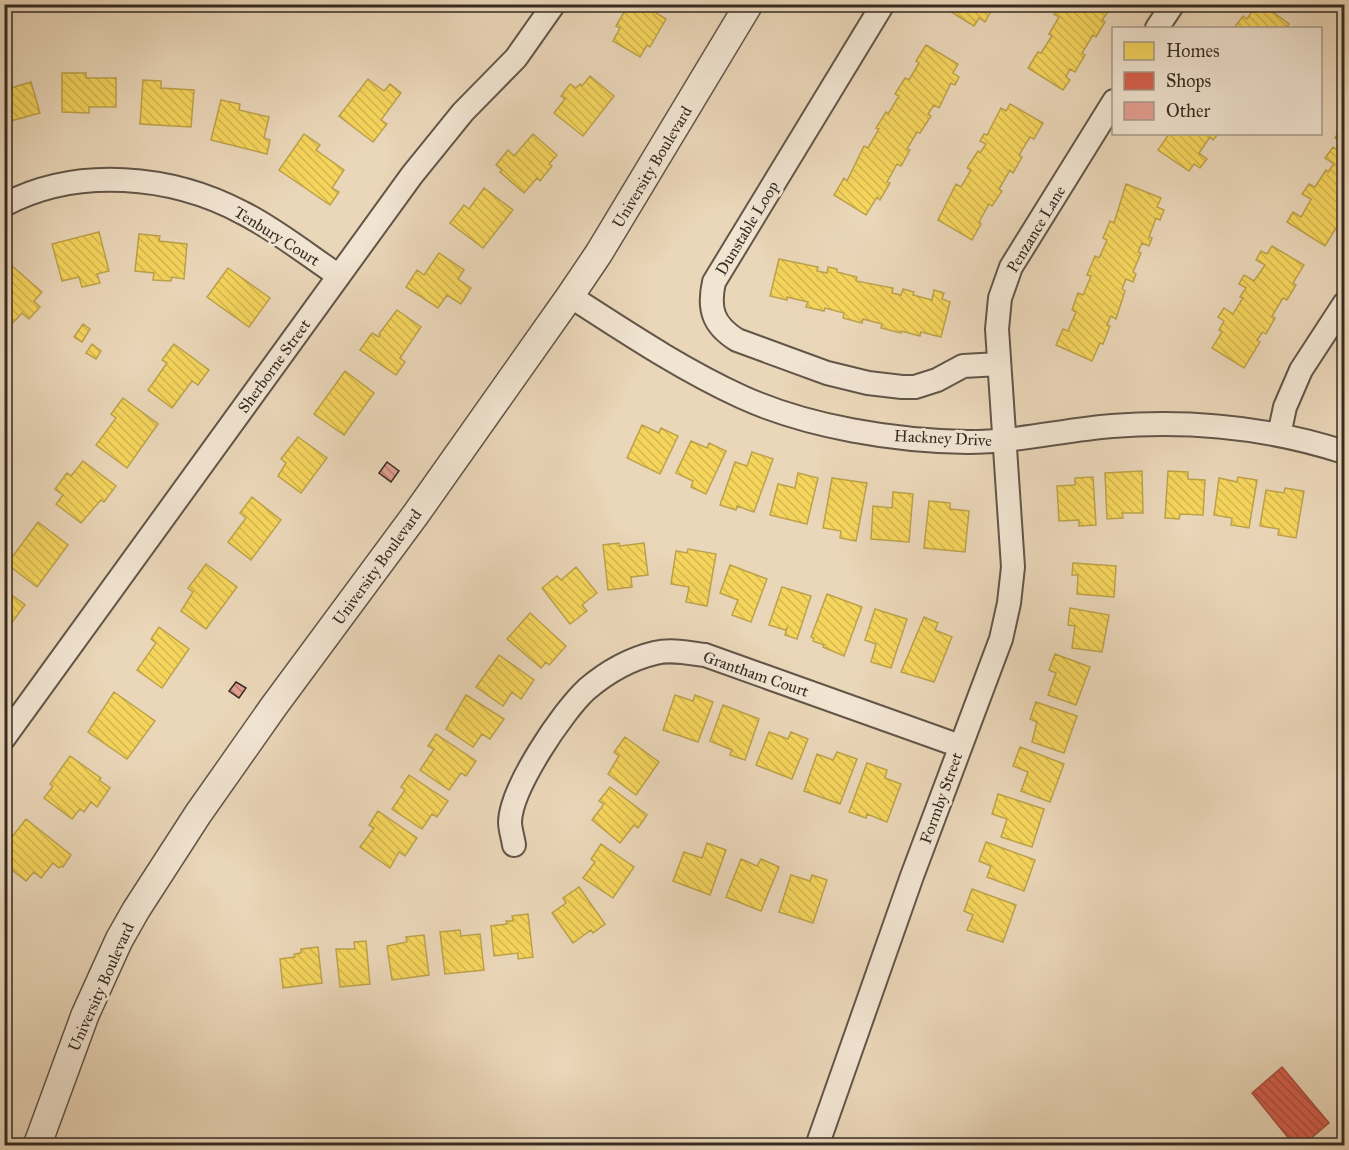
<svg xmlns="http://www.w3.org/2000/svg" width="1349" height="1150" viewBox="0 0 1349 1150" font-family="'IM FELL Great Primer',serif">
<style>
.water{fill:#9bb7b8;stroke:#727f7c;stroke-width:1.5}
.homes{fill:url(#homes-back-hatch);stroke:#bca24b;stroke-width:1.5}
.shops{fill:url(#shops-back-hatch);stroke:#a65040;stroke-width:1.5}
.building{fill:url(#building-back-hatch);stroke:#352b23;stroke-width:1.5}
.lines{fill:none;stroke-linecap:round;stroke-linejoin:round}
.minor-casing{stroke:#625648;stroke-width:26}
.tertiary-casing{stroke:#625648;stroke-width:30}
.minor{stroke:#f1e4d1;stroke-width:22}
.tertiary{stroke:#f1e4d1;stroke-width:27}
.labels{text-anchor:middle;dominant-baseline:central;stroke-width:6;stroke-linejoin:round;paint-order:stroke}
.street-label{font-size:16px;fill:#352b23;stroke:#f1e4d1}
</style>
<defs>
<pattern id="homes-back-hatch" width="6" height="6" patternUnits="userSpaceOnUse" patternTransform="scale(1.5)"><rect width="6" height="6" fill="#f6d55c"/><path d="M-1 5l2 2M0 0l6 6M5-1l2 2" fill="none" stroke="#d4b750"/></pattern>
<pattern id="shops-back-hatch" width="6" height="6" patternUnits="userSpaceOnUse" patternTransform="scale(1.5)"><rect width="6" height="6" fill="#d6604d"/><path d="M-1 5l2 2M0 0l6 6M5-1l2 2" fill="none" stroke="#ae4f40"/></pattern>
<pattern id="building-back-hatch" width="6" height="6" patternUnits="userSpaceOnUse" patternTransform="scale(1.5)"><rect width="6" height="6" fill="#e39f91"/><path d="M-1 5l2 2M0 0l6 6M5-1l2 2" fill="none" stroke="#b98276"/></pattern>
</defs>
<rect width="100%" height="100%" fill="#ead6b8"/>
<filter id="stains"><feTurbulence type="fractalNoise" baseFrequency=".00333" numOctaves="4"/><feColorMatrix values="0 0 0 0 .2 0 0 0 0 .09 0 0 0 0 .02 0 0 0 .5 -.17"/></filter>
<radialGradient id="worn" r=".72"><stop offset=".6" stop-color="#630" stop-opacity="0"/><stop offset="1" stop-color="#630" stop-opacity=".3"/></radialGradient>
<path class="water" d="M234 5H327L303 10Z"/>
<path class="homes" d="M629 4H642L666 19 650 47 647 45 640 57 613 41 620 28 616 26Z
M945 4H995L985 22 979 18 974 26 943 7Z
M1072 4H1114L1102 20 1105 22 1096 37 1093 35 1082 53 1085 55 1075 72 1070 69 1066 77 1070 80 1063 90 1028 68 1038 52 1041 53 1052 36 1049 34 1059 17 1054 14 1059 6 1068 11Z
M1257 4H1262L1289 24 1286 28H1234L1243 16 1247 19Z
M1344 13V24H1341L1339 14Z
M926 45 958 64 953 73 959 77 955 85 951 83 939 108 934 105 928 114 931 116 920 133 917 132 907 149 910 150 901 166 897 164 887 182 890 183 880 200 877 197 866 215 834 195 844 178 847 181 864 146 868 148 879 129 876 128 886 112 888 114 899 96 895 94 905 78 909 80 919 63 916 61Z
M1344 56V69L1342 70 1340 57Z
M62 73H86V78H116V107H89V113L62 112Z
M590 76 614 96 583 136 554 113 565 99 561 96 570 84 576 88 580 84 582 86Z
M368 79 384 91 390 84 401 93 381 120 387 124 373 142 339 116Z
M143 80 161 81V88L194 90 191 127 140 124Z
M31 82 40 113 7 122 9 128 4 129V90Z
M221 100 240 104 239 110 269 117 264 138 270 140 267 154 211 140Z
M1010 104 1043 123 1034 139 1030 137 1019 155 1022 157 1013 173 1010 170 999 189 1002 191 992 206 989 204 979 222 981 224 972 240 938 220 956 184 961 187 971 170 967 168 978 151 980 153 986 144 980 141 984 134 987 135 1001 108 1006 111Z
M1341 128 1344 130V215L1325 246 1287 222 1293 212 1301 217 1311 199 1302 194 1309 184 1315 187 1326 170 1328 172 1334 164 1325 158 1333 147 1338 151 1343 143 1335 138Z
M304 134 320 145 316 150 344 170 332 188 339 192 330 205 279 170Z
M533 134 557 155 549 164 552 166 540 181 537 178 524 193 500 172 502 170 496 165 508 150 514 156Z
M1169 134H1218L1213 140 1210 137 1199 153 1207 159 1200 168 1194 164 1189 171 1158 150Z
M1126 184 1161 198 1157 207 1164 210 1160 220 1156 218 1149 237 1152 238 1149 246 1142 243 1138 252 1141 253 1133 272 1136 274 1133 282 1126 279 1122 289 1125 291 1116 319 1111 316 1107 325 1110 326 1103 344 1100 343 1092 361 1056 345 1063 329 1068 331 1076 312 1072 310 1078 293 1083 295 1091 276 1087 275 1095 256 1099 258 1107 240 1103 238 1110 221 1114 223Z
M484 188 513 210 483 248 450 223 464 205 469 209Z
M99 232 109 271 97 274 100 283 82 287 79 277 62 281 52 244Z
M139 234 160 236 159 241 187 244 184 279 172 277 171 281 153 280 154 273 135 271Z
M1272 246 1304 265 1293 283 1296 285 1287 300 1283 298 1272 316 1275 318 1266 334 1263 332 1257 340 1260 342 1244 368 1212 348 1222 332 1219 330 1224 321 1218 317 1224 308 1233 314 1243 298 1240 297 1246 288 1239 284 1244 275 1254 281 1265 265 1256 260 1261 251 1267 254Z
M439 253 464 270 458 279 471 288 461 304 447 295 438 308 406 287 417 270 424 275Z
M779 259 818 267 817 271 827 273 828 267 837 269V272L857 277 856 281 893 288 892 293 901 295 903 289 914 292 913 295 932 300 934 290 944 293 942 299 950 302 941 337 921 332 920 336 901 331V333L881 328 882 324 863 319 862 323 843 318 844 313 825 308 824 311 806 307 808 302 787 297V300L770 296Z
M11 265 42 292 34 301 40 307 29 319 22 313 8 328 4 324V272Z
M228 268 270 298 249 327 207 297Z
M397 310 421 327 400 358 405 362 396 375 360 350 372 333 379 337 380 335 379 334Z
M83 324 90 329 82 342 74 337Z
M92 344 101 351 96 359 86 353Z
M174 344 209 370 198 385 192 381 172 408 148 390 167 363 162 360Z
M345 371 374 393 344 435 314 414Z
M123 398 158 424 127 468 96 445 116 418 111 414Z
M642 425 659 433 661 428 678 436 660 474 627 458Z
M298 437 327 458 301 493 278 476 286 463 281 459Z
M691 441 707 448 709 443 726 451 706 494 691 487 693 481 676 473Z
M752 452 773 459 754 512 737 506 736 510 720 505 735 462 747 466Z
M83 461 116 486 104 502 101 500 81 523 56 504 63 495 55 489 67 473 71 476Z
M1142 471 1143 513H1122L1123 518 1107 519 1105 473Z
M1168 471 1188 472V479L1205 480 1203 515 1180 514 1179 519 1165 518Z
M798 473 818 478 807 524 770 515 778 484 795 488Z
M1093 477 1096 525 1079 526V520L1059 521 1057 486 1075 485V478Z
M1238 477 1257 480 1249 528 1231 525 1232 518 1214 515 1219 478 1237 482Z
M832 478 867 483 856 541 840 538 841 531 823 528Z
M1285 488 1304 491 1296 538 1278 535 1279 529 1260 526 1266 490 1284 493Z
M893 492 913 494 909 542 871 539 873 506 892 508Z
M252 497 281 520 251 560 228 542 246 518 240 513Z
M929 501 950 503V509L969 511 965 552 924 548Z
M38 522 68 545 37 587 7 564Z
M619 543 620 546 644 543 648 575 631 577 632 587 608 590 603 545Z
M688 549 716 554 707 606 686 602 689 587 671 584 676 551 687 553Z
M1073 563 1116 566 1114 597 1077 594 1078 575H1072Z
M206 564 237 587 206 629 181 611 193 592 188 588Z
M730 565 767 579 751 622 732 615 738 600 720 593Z
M576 567 597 593 582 605 587 611 570 624 542 588 557 576 561 580Z
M782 587 811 596 797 639 785 635 787 628 785 630 769 625Z
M4 589 25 605 4 633Z
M827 594 862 607 844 656 823 647 824 645 813 641 814 638 811 637Z
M1070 608 1109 615 1102 652 1072 648 1075 626 1068 625Z
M875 609 907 619 891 668 871 662 876 644 865 640Z
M530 613 566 646 549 665 546 662 541 668 507 639Z
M924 617 938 623 935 630 952 637 934 682 901 672Z
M159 627 189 649 162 688 137 670 156 643 151 639Z
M1055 654 1090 667 1076 705 1048 695 1056 673 1049 670Z
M499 655 534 680 521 699 512 692 503 706 476 687Z
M114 692 155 721 127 759 88 732Z
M466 695 504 719 490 739 482 734 473 747 446 729Z
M675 695 693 701 695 695 713 702 698 742 663 730Z
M1036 702 1077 716 1064 753 1032 742 1037 722 1030 719Z
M723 705 759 719 745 760 730 755 732 750 710 741Z
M769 732 788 739 791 732 808 739 792 779 756 765Z
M436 734 476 761 466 776 461 773 449 790 420 770 434 749 428 746Z
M625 737 659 762 636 795 608 774 619 756 614 752Z
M1020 747 1064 764 1050 802 1021 791 1028 772 1013 766Z
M837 752 857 759 840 804 804 791 817 754 833 760Z
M70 756 101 778 99 780 110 788 97 807 91 802 84 812 80 809 72 819 44 798 53 786 50 784Z
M867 763 887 770 885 778 901 784 887 822 867 814 866 818 849 812Z
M409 775 448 801 437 817 432 814 422 829 392 809 405 790 401 787Z
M610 787 647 815 638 828 634 825 620 843 592 820 604 804 599 801Z
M998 794 1044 809 1032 847 1001 837 1007 819 992 814Z
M378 811 417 838 405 856 399 852 390 868 360 847 374 828 369 825Z
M26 819 71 855 63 867 61 866 59 868 53 863 41 878 34 872 26 881 4 864V847Z
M986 842 1035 860 1024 891 987 877 991 866 979 861Z
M707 843 726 850 710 895 673 881 684 852 702 858Z
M601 844 634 867 613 898 583 878 595 862 591 859Z
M741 859 757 866 761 859 779 867 761 911 726 897Z
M791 875 810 881 812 875 827 880 813 923 779 912Z
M579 887 605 924 593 933 591 930 573 943 552 913 566 903 563 898Z
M972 889 1016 905 1003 942 967 930 973 915 964 911Z
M528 914 533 957 518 959V953L494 956 491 926 507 924 506 921H513L512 916Z
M460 930 461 936 480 934 484 970 445 974 440 932Z
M424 935 429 975 392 980 387 946 407 942 406 937Z
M366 941 370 984 340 987 336 949H355L354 942Z
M318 947 322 983 283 988 280 959 295 957 294 954 301 953V949Z"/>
<path class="shops" d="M1282 1067 1329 1123 1302 1146H1295L1252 1093Z"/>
<path class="building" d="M387 462 399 471 391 482 379 473Z
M236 682 246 688 239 698 229 691Z"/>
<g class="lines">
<defs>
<path id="minor" d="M883 4 714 282C708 309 713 325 737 340L827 373 868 383 902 387H915L937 380 963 366 999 364
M1157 28 1173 4
M4 205C77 166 172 175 243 213 275 229 309 256 339 276
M570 296C626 332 681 369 742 397 808 427 895 441 968 442 1017 442 1063 430 1112 426 1190 420 1270 428 1344 452
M1279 435 1285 407 1301 370 1344 304
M4 738 412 175 463 112 516 58 554 4
M514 845C513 838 510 829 510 822 511 788 562 712 587 689 607 672 630 659 655 653 671 649 689 653 705 655L960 746
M817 1146 912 876 1001 639 1009 603 1013 567 997 329 1000 298 1011 267 1114 101"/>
<path id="tertiary" d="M37 1146 85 1015 119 940 136 910 198 814 274 706 416 514 570 296 599 253 749 4"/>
</defs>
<use href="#minor" class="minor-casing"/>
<use href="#tertiary" class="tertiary-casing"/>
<use href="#minor" class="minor"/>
<use href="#tertiary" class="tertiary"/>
</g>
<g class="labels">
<g class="street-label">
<text transform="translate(652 167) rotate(-59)">University Boulevard</text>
<text transform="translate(747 228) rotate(-59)">Dunstable Loop</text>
<text transform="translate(1036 229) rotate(-59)">Penzance Lane</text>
<text transform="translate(277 236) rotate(32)">Tenbury Court</text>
<text transform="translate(274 366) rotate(-54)">Sherborne Street</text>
<text transform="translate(943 438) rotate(3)">Hackney Drive</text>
<text transform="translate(377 567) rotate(-54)">University Boulevard</text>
<text transform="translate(756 674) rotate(19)">Grantham Court</text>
<text transform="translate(941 798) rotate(-70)">Formby Street</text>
<text transform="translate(101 987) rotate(-66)">University Boulevard</text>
</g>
</g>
<rect width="1349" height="1150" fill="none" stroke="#ead6b8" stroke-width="24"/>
<rect x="6" y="6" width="1337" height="1138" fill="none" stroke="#352b23" stroke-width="3"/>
<rect x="12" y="12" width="1325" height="1126" fill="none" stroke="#352b23" stroke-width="1.5"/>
<rect x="1112" y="27" width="210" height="108" fill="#f1e4d1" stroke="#a69a8b" stroke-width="1.5"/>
<rect x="1124" y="42" width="30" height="18" fill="#f6d55c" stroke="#a69a8b" stroke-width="1.5"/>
<text x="1166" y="57" font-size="18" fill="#352b23">Homes</text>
<rect x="1124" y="72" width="30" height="18" fill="#d6604d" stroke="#a69a8b" stroke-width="1.5"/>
<text x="1166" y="87" font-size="18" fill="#352b23">Shops</text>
<rect x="1124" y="102" width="30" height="18" fill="#e39f91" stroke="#a69a8b" stroke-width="1.5"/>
<text x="1166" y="117" font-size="18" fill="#352b23">Other</text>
<rect width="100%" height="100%" filter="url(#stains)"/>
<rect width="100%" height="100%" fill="url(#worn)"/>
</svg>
